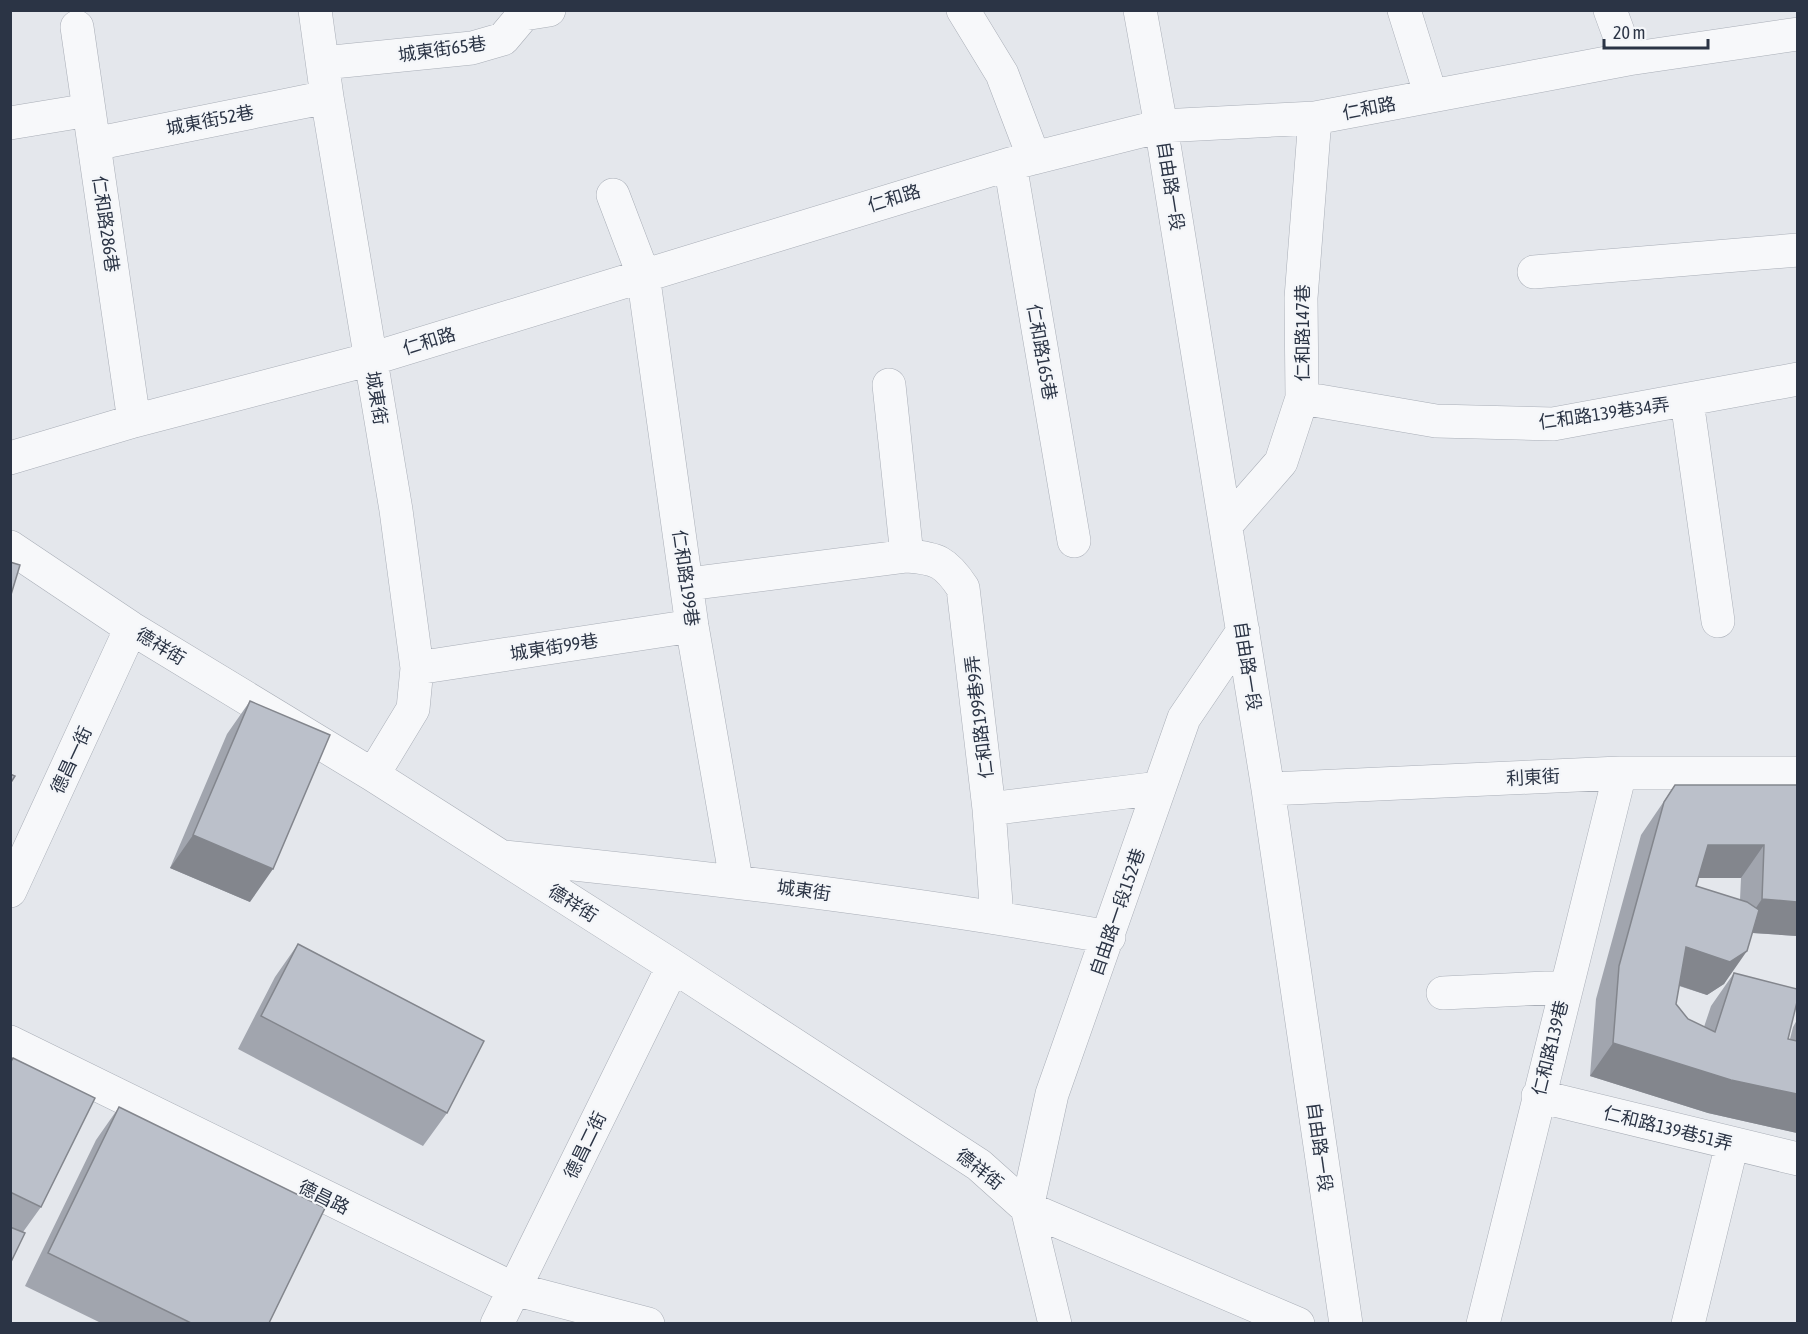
<svg xmlns="http://www.w3.org/2000/svg" width="1808" height="1334" viewBox="0 0 1808 1334" font-family="'Asap Condensed','Noto Sans TC',sans-serif">
<style>
.lines{fill:none;stroke-linecap:round;stroke-linejoin:round}
.minor-casing{stroke:#a9aeb7;stroke-width:34}
.minor{stroke:#f7f8fa;stroke-width:33}
.wall{fill:#a1a5ae;fill-rule:evenodd}
.shaded-wall{fill:#83868d}
.building{fill:#bbc0ca;stroke:#83868d;stroke-width:1.5}
.labels{text-anchor:middle;dominant-baseline:central;stroke-width:4.5;stroke-linejoin:round;paint-order:stroke}
.street-label{font-size:18px;fill:#2b3445;stroke:#f4f6f9}
</style>
<rect width="100%" height="100%" fill="#e4e7ec"/>
<g class="lines">
<defs>
<path id="minor" d="M315 10 327 97 396 510 417 668 413 709 373 775
M963 10 1002 74 1034 158
M1140 10 1161 126 1268 789 1346 1324
M1404 10 1431 96
M1610 10 1628 59
M77 27 134 421
M323 63 472 48 503 39 524 14 549 10
M10 123 89 110
M94 144 327 97
M1010 164 1074 541
M613 195 643 274 692 626 736 880
M1534 272 1798 250
M889 385 907 556
M1302 398 1436 421 1553 424 1798 379
M1687 401 1718 621
M10 458 134 421 371 359 1010 164 1161 126 1315 118 1628 59 1798 34
M1226 525 1281 462 1302 398 1301 298 1315 118
M10 547 131 628 373 775 673 966 979 1165 1027 1208 1055 1324
M688 584 907 556C937 558 946 562 963 588L989 809 997 917
M1243 631 1184 718 1052 1094 1027 1208 1298 1324
M417 668 692 626
M1268 789 1620 773H1798
M989 809 1159 788
M504 857C707 877 908 901 1109 937
M10 891 131 628
M1443 993 1566 987
M10 1042 514 1289 648 1324
M1538 1096 1798 1159
M497 1324 673 966
M1483 1324 1620 773
M1688 1324 1732 1144"/>
</defs>
<use href="#minor" class="minor-casing"/>
<use href="#minor" class="minor"/>
</g>
<path class="wall" d="M250 701V902L170 868 227 734Z
M1675 785H1797V936L1752 933 1724 984 1707 995 1679 986 1676 1004 1688 1019 1704 1027 1711 1006 1734 973 1788 1039H1790L1793 1027 1797 1020V1133L1708 1113 1590 1076 1596 999 1641 835ZM1698 878H1741L1740 900 1696 886Z
M298 944 447 1113 423 1146 238 1049 275 977Z
M13 1058 41 1207 23 1232 10 1264V1062Z
M119 1107 269 1323H101L25 1286 96 1140Z"/>
<path class="shaded-wall" d="M193 835 273 869 250 902 170 868Z
M1708 845H1764L1741 878H1684Z
M1762 899 1797 902V936L1739 932Z
M1686 947 1747 951 1724 984 1707 995 1663 980Z
M1613 1043 1797 1094V1133L1708 1113 1590 1076Z"/>
<path class="building" d="M10 562 20 565 10 598Z
M250 701 330 735 273 869 193 835Z
M10 774 15 776 10 784Z
M1675 785H1797V902L1762 899 1764 845H1708L1696 886 1747 902 1759 910 1747 951 1730 962 1686 947 1676 1004 1688 1019 1715 1032 1734 973 1797 989V1002L1788 1039 1797 1041V1094L1731 1080 1613 1043 1619 966 1664 802Z
M298 944 484 1041 447 1113 261 1016Z
M13 1058 95 1098 41 1207 10 1192V1063Z
M119 1107 325 1208 269 1323H191L48 1253Z
M10 1227 25 1233 10 1264Z"/>
<g class="labels">
<g class="street-label">
<text transform="translate(442 49) rotate(-8)">城東街65巷</text>
<text transform="translate(1369 108) rotate(-11)">仁和路</text>
<text transform="translate(210 120) rotate(-11)">城東街52巷</text>
<text transform="translate(1171 186) rotate(81)">自由路一段</text>
<text transform="translate(894 198) rotate(-17)">仁和路</text>
<text transform="translate(106 224) rotate(82)">仁和路286巷</text>
<text transform="translate(1302 333) rotate(-90)">仁和路147巷</text>
<text transform="translate(429 341) rotate(-17)">仁和路</text>
<text transform="translate(1042 352) rotate(80)">仁和路165巷</text>
<text transform="translate(377 398) rotate(81)">城東街</text>
<text transform="translate(1604 413) rotate(-8)">仁和路139巷34弄</text>
<text transform="translate(686 578) rotate(82)">仁和路199巷</text>
<text transform="translate(161 646) rotate(31)">德祥街</text>
<text transform="translate(554 647) rotate(-9)">城東街99巷</text>
<text transform="translate(1248 666) rotate(81)">自由路一段</text>
<text transform="translate(979 717) rotate(-97)">仁和路199巷9弄</text>
<text transform="translate(71 760) rotate(-65)">德昌一街</text>
<text transform="translate(1533 777) rotate(-3)">利東街</text>
<text transform="translate(804 890) rotate(8)">城東街</text>
<text transform="translate(573 903) rotate(32)">德祥街</text>
<text transform="translate(1117 912) rotate(-71)">自由路一段152巷</text>
<text transform="translate(1550 1048) rotate(-76)">仁和路139巷</text>
<text transform="translate(1668 1128) rotate(14)">仁和路139巷51弄</text>
<text transform="translate(585 1145) rotate(-64)">德昌二街</text>
<text transform="translate(1320 1147) rotate(82)">自由路一段</text>
<text transform="translate(980 1169) rotate(38)">德祥街</text>
<text transform="translate(324 1197) rotate(26)">德昌路</text>
</g>
</g>
<rect width="1808" height="1334" fill="none" stroke="#2b3445" stroke-width="24"/>
<path d="M1604 39v9h104v-9" fill="none" stroke="#2b3445" stroke-width="3"/>
<text x="1613" y="39" font-size="18" fill="#2b3445" stroke="#f4f6f9" stroke-width="4.5" paint-order="stroke">20 m</text>
</svg>
